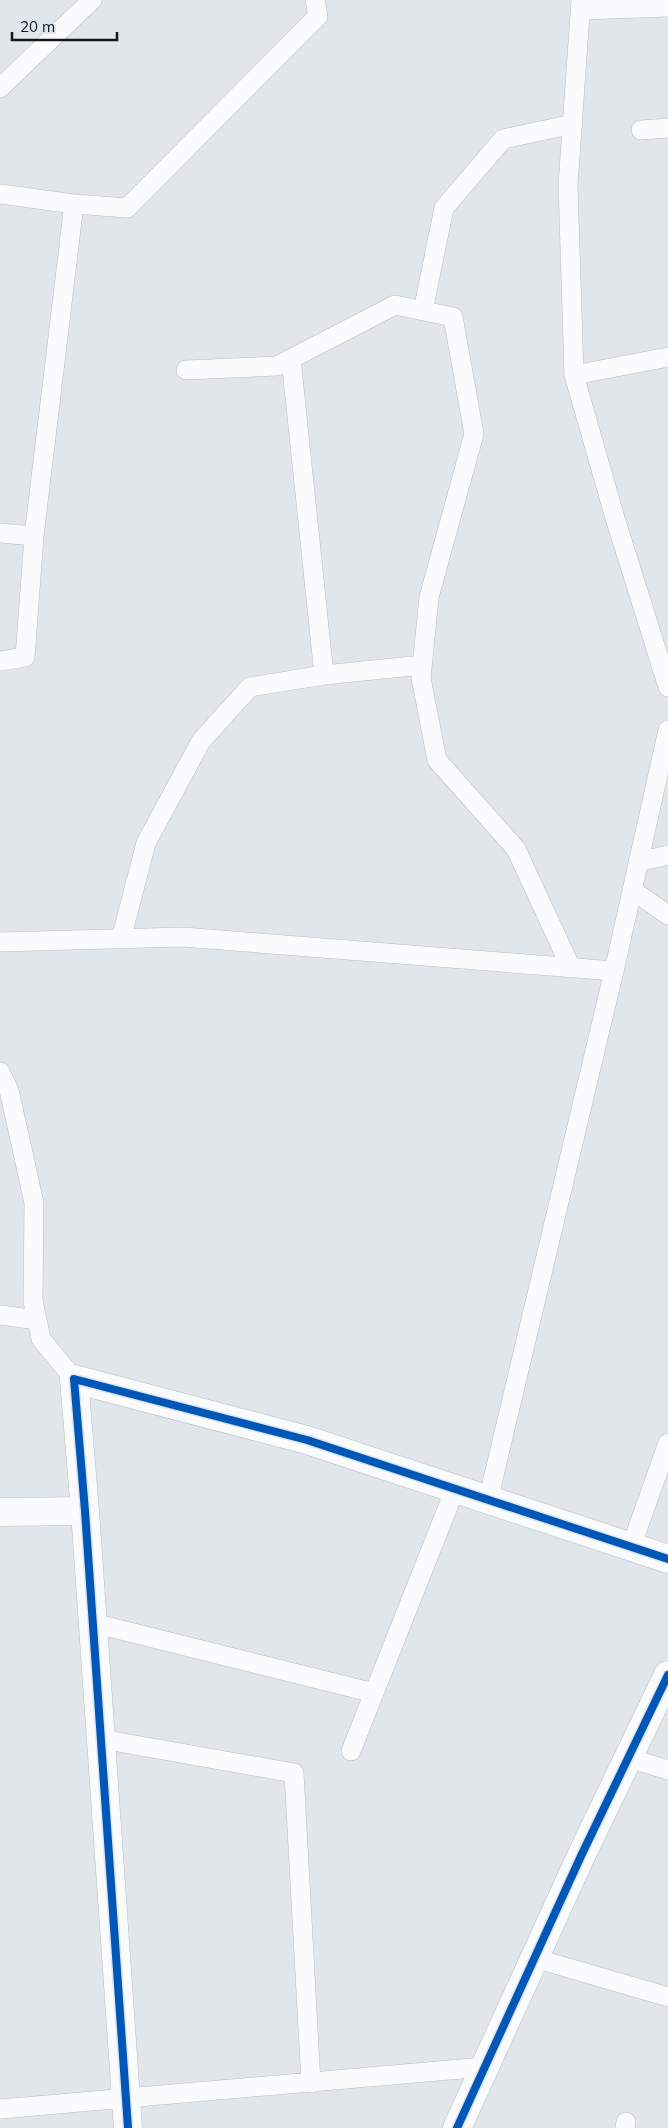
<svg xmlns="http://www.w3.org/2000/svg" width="668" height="2128" viewBox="0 0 668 2128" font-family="Mulish,sans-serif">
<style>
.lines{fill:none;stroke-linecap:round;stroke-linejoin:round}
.lane-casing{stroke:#b9bdc1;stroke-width:20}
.street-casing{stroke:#b9bdc1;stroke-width:29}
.lane{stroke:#fafbfc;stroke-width:19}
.street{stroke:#fafbfc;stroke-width:28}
.cycleway-casing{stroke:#dde5ef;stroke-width:11}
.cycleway{stroke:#0057b8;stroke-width:8}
</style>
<rect width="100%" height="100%" fill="#e1e6eb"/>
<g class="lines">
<defs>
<path id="lane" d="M581 0 568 185 574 375 615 518 668 687
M581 10 668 7
M0 88 92 0
M641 130 668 128
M0 194 74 204 127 208 318 16 315 0
M423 311 444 208 503 139 573 124
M291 359 324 675
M186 370 277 366 395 305 453 317 474 434 429 597 421 678 437 760 516 849 571 968
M574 375 668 357
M0 533 34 536
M0 661 25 657 34 536 74 204
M638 862 668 855
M632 890 668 915
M121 939 146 843 201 741 250 687 324 675 422 665
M0 942 183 937 614 971
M0 1072 9 1090 34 1203 33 1301 41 1339 74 1379
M0 1315 37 1320
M488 1500 614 971 668 730
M631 1547 668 1443
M93 1623 374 1693
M101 1739 294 1773 311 2083
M351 1751 455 1489
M628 1758 668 1770
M534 1958 668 1997
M0 2109 484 2067
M625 2128 626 2122"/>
<path id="street" d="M0 1512 85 1511
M128 2128 85 1511 74 1379 307 1440 668 1559
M457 2128 581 1856 668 1675"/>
</defs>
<use href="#lane" class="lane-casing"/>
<use href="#street" class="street-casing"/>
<use href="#lane" class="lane"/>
<use href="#street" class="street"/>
<defs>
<path id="cycleway" d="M128 2128 85 1511 74 1379 307 1440 668 1559
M457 2128 581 1856 668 1675"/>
</defs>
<use href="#cycleway" class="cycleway-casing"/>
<use href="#cycleway" class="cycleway"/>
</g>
<path d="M12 32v8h105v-8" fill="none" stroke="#15181b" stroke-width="2.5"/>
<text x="20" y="32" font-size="15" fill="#15181b" stroke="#dde5ef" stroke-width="4" paint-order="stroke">20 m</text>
</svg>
